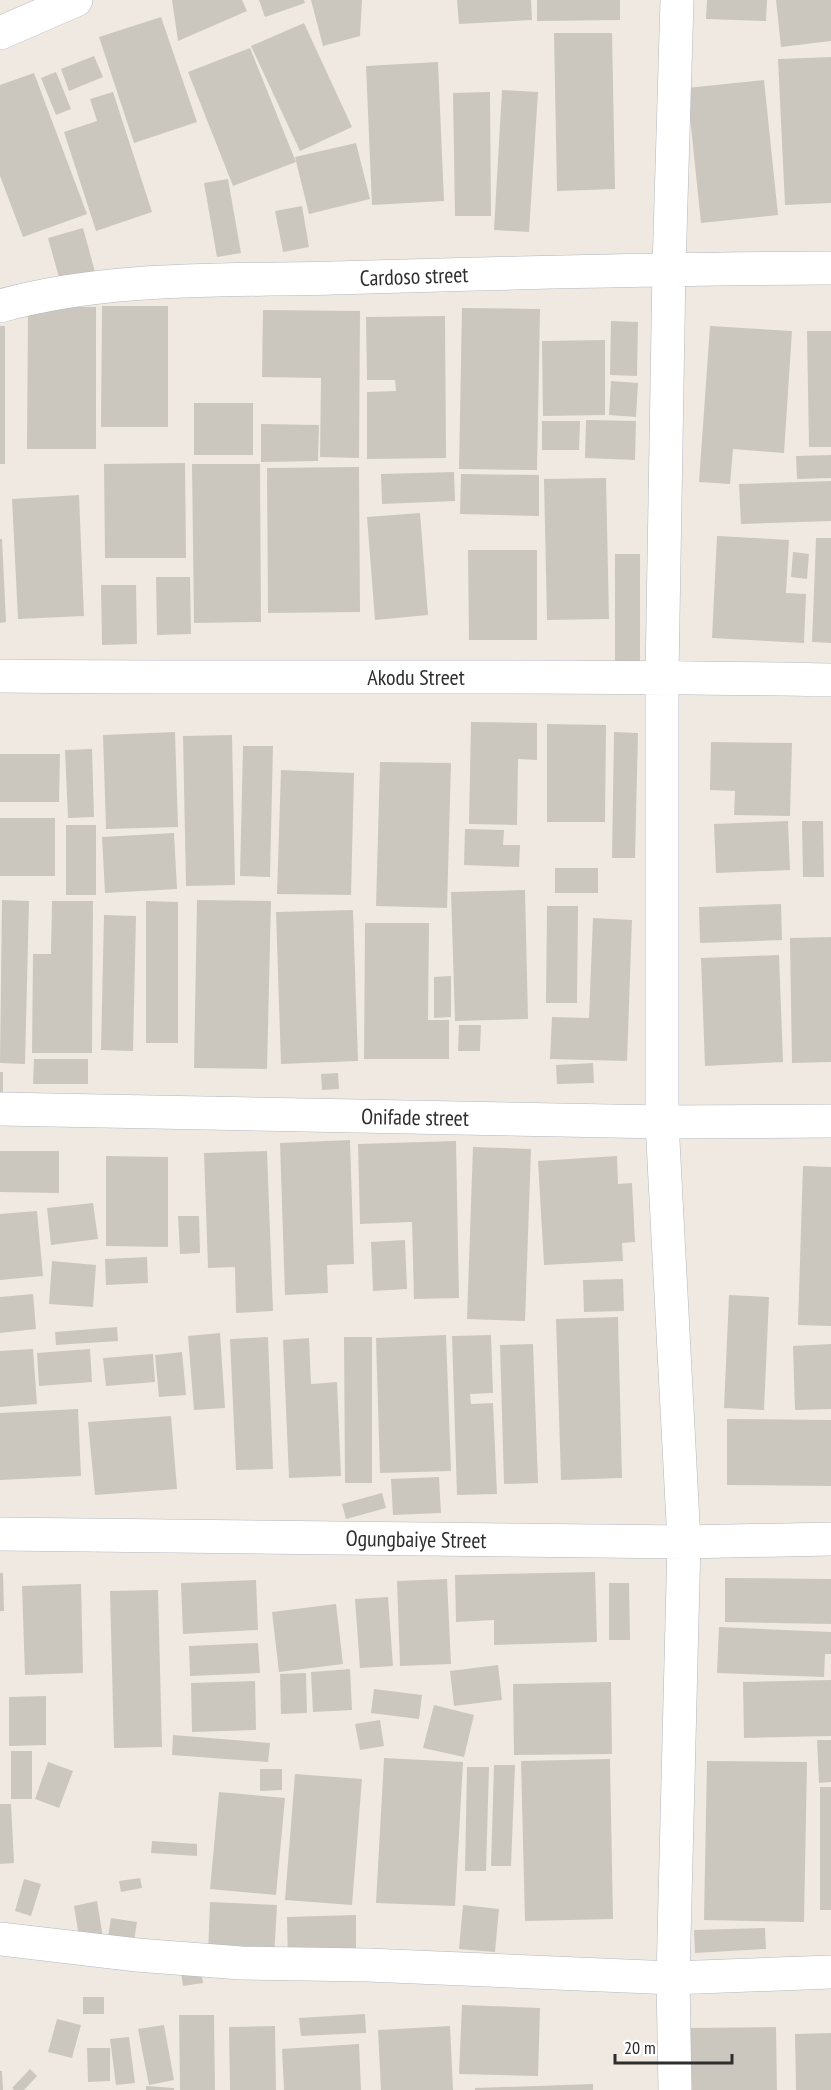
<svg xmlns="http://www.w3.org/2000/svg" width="831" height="2090" viewBox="0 0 831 2090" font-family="'PT Sans Narrow',sans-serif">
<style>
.building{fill:#cbc7bf}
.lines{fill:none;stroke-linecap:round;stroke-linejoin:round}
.minor-casing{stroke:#b4b7c1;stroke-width:34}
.minor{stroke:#fff;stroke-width:33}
.labels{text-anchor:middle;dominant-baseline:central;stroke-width:6;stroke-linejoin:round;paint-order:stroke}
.street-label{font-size:22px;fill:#2e2e2e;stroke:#fff}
</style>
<rect width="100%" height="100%" fill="#efe9e1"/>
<path class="building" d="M172 0H242L247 11 178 41Z
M259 0H304L305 3 265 17Z
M311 0H362L360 36 323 46Z
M457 0H531L532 20 459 24Z
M537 0H620V20L537 21Z
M707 0H767L766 21 706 19Z
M776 0H831V41L781 47Z
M161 17 197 122 134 143 99 37Z
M304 23 352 127 300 151 251 46Z
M554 33H612L615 189 557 191Z
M250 48 296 162 233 186 188 72Z
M94 56 103 77 69 91 61 69Z
M831 57V203L785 205 778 59Z
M438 62 444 201 372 205 366 66Z
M56 72 71 109 56 115 41 78Z
M34 73 87 214 23 237 0 176V85Z
M764 80 778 215 701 223 687 88Z
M502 90 538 92 529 232 494 230Z
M113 92 152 212 96 231 64 132 97 121 90 99Z
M490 92 491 216H455L453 93Z
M356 143 370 199 309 214 295 157Z
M228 179 241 253 217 257 204 183Z
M302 206 309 247 283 252 275 211Z
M83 228 95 272 60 281 48 238Z
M102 306H168V427H101Z
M28 307H96V449H27Z
M462 308 540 309 537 470 459 469Z
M263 310 360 311 359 458 320 457 321 378 262 377Z
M445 316 446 458 367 459V392L396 391 395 380H367L366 317Z
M611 321 638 322 637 376 610 375Z
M0 326H5V464H0Z
M710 326 792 331 784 453 733 449 730 484 699 482Z
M807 331H831V447H809Z
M605 340V415L543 416 542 341Z
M611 381 638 383 636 417 609 415Z
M194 403H253V455H194Z
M586 420 636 421 635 460 585 458Z
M542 421H580L579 450H542Z
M261 424 319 425 318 461 261 462Z
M831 455V478L797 479 796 456Z
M185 463 186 558H105L104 464Z
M192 464H260L261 622 194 623Z
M359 467 360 612 268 613 267 468Z
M454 472 455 501 382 504 381 474Z
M461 474 539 475V516L460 514Z
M606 478 609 619 547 620 544 479Z
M831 481V521L741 524 739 484Z
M79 495 84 616 18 619 12 499Z
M420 513 428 615 375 620 367 517Z
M717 536 789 540 786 593 806 594 804 643 712 638Z
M816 538H831V643L812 642Z
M0 539H2L6 622 0 623Z
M468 550H537V640H469Z
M793 552 809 554 807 579 791 577Z
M615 554H640V665H615Z
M156 577H190L191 634 157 635Z
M101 585H136L137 644 102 645Z
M471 722 537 723V760L518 759 517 825 469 824Z
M547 724 606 725 605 822H547Z
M175 732 178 827 106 829 103 735Z
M614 732 638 733 635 858H612Z
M232 735 235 885 186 886 183 736Z
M711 742 792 743 790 816 734 815 735 791 710 790Z
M243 746H273L270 877 240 876Z
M92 749 94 817 68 818 65 750Z
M0 754H60L59 802H0Z
M380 762 451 763 447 908 376 906Z
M281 770 354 773 351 895 277 894Z
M0 818H55V876H0Z
M788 821 790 870 716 873 714 824Z
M802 821H823L824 877H803Z
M66 825H96V895H66Z
M465 829 504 830 503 845H520L519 867 464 865Z
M174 833 177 889 105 893 102 837Z
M555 868H598V893H555Z
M525 890 528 1019 455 1021 451 892Z
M2 900 29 901 25 1064 0 1063Z
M197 900 271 901 267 1069 194 1068Z
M52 901H93L92 1053H32L33 954H51Z
M146 901 178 902V1043H146Z
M781 904 782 940 700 943 699 907Z
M547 906H578L577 1003H546Z
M353 910 358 1061 281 1064 276 912Z
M104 915 136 916 133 1051 101 1050Z
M593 918 632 920 627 1061 550 1059 552 1017 589 1018Z
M365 923H429L428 1020H449V1059H364Z
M831 937V1062L792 1063 790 938Z
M779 955 783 1062 705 1066 701 958Z
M451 976V1017L434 1018V977Z
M459 1025H481L480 1051H458Z
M34 1059H88V1084H33Z
M593 1063 594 1083 557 1084 556 1065Z
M0 1072H3V1094H0Z
M338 1073 339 1089 322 1090 321 1074Z
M350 1140 354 1264 327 1265 328 1293 285 1295 280 1143Z
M456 1141 459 1298 414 1299 412 1222 360 1224 358 1144Z
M473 1147 531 1149 525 1321 467 1319Z
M0 1151H59V1193L0 1192Z
M267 1151 273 1311 236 1313 235 1267 208 1268 204 1153Z
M106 1156 168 1157V1247L106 1246Z
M617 1156 618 1184 632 1183 635 1242 622 1243 623 1261 544 1265 538 1161Z
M803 1166 831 1167V1326L798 1325Z
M93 1203 98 1239 51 1245 47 1208Z
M37 1211 43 1276 0 1280V1214Z
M178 1216H199L200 1253 180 1254Z
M405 1240 407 1289 373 1291 371 1242Z
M147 1257 148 1283 106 1285 105 1259Z
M52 1261 96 1265 93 1307 49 1304Z
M623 1279 624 1311 584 1312 583 1280Z
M33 1294 36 1329 0 1333V1297Z
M729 1295 769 1297 764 1410 724 1408Z
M618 1317 622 1478 561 1480 556 1319Z
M117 1327 118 1341 56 1345 55 1332Z
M220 1333 225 1408 194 1410 188 1336Z
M446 1335 451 1471 380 1473 376 1338Z
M491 1335 493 1393 470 1394 471 1404 493 1403 497 1494 457 1495 452 1336Z
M268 1337 273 1469 236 1470 230 1339Z
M344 1337H372V1483H345Z
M309 1338 311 1384 337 1382 341 1476 289 1478 283 1340Z
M533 1344 538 1483 504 1484 500 1345Z
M831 1344V1409L795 1410 793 1346Z
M33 1349 37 1404 0 1407V1351Z
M90 1349 92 1382 39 1386 37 1353Z
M182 1352 186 1395 159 1397 155 1355Z
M153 1354 155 1382 106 1386 103 1358Z
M78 1409 81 1476 0 1480V1413Z
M171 1416 177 1489 95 1495 88 1422Z
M727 1419 831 1420V1486L727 1485Z
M439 1477 441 1513 393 1515 391 1479Z
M382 1493 386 1508 346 1519 342 1504Z
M595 1572 597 1642 494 1645V1620L456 1622 455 1575Z
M0 1573H3L4 1611H0Z
M725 1578 831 1579V1624L725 1622Z
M447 1579 451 1664 400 1666 397 1581Z
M256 1580 258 1630 183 1634 181 1583Z
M609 1583H629L630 1640H609Z
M81 1584 83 1673 25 1675 22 1586Z
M158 1590 162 1747 114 1748 110 1591Z
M388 1597 393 1666 360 1668 355 1599Z
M336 1604 343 1664 279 1672 272 1612Z
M719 1627 831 1632V1654H825L824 1677 717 1673Z
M258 1643 260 1673 190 1676 189 1646Z
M498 1665 502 1700 454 1706 450 1671Z
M350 1669 352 1710 313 1712 311 1672Z
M306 1673 307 1713 281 1714 280 1674Z
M831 1680V1736L744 1738 743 1682Z
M255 1681 256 1730 192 1732 191 1683Z
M611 1682 612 1754 514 1755 513 1684Z
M374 1689 422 1695 419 1719 371 1713Z
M46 1696V1745L9 1746V1697Z
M434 1705 474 1715 464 1757 423 1748Z
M380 1720 384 1746 360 1750 355 1724Z
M173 1735 270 1743 268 1762 172 1755Z
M817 1740H831V1782L819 1783Z
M11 1751H32V1799H11Z
M384 1758 463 1762 455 1906 376 1903Z
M610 1759 613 1919 525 1921 521 1761Z
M707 1761 807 1762 804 1922 704 1920Z
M48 1762 73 1771 59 1808 35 1799Z
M494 1765H515L511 1866H491Z
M467 1767H489L486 1871H465Z
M260 1769H282V1790L260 1791Z
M295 1774 362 1779 352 1905 285 1900Z
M820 1787H831V1910H820Z
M219 1792 285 1798 276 1895 210 1889Z
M0 1804H11L14 1863 0 1864Z
M152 1841 197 1844V1856L151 1853Z
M140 1878 142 1888 121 1892 119 1881Z
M24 1879 41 1884 31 1916 15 1911Z
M97 1901 103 1938 80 1942 74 1906Z
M210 1902 277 1905 274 1958 208 1955Z
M463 1905 499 1909 495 1952 459 1949Z
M356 1915V1959L288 1960 287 1917Z
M111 1918 137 1922 134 1941 108 1937Z
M765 1928 766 1949 695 1953 694 1930Z
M201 1968 203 1983 183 1986 181 1972Z
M83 1997H104V2014H83Z
M462 2005 540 2008 538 2076 459 2074Z
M365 2014 366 2033 301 2036 299 2018Z
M179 2015H214L215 2090H180Z
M57 2019 81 2025 72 2058 48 2052Z
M164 2025 174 2080 149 2085 138 2029Z
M275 2026 276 2090H230L229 2027Z
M450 2026 453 2090H381L378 2030Z
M776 2027 777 2090H687V2028Z
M831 2033V2090H796L795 2034Z
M129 2037 135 2083 116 2085 110 2039Z
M359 2044 361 2090H284L282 2049Z
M87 2048H110V2081L88 2082Z
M30 2069 37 2076 24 2090H14L12 2088Z
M0 2071H2L3 2090H0Z
M593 2084V2090H475V2088Z
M146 2086 174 2088V2090H146Z"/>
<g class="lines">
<defs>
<path id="minor" d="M0 33 76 0
M0 306C107 276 223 281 333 278 499 273 665 269 831 268
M0 676C277 679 554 674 831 680
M0 1109 662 1122 831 1121
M0 1534 684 1542 831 1539
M0 1939 137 1955 241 1963 368 1965 673 1978 831 1972
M675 2090 673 1978 684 1542 662 1122V676L669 269 677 0"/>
</defs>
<use href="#minor" class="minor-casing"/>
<use href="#minor" class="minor"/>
</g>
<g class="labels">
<g class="street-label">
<text transform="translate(414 276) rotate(-2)">Cardoso street</text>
<text x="416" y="677">Akodu Street</text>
<text transform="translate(415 1117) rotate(1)">Onifade street</text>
<text transform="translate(416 1539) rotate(1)">Ogungbaiye Street</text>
</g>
</g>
<path d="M615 2054v9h117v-9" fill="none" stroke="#2e2e2e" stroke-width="3"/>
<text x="624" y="2054" font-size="18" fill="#2e2e2e" stroke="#ffffff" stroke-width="4.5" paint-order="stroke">20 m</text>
</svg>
